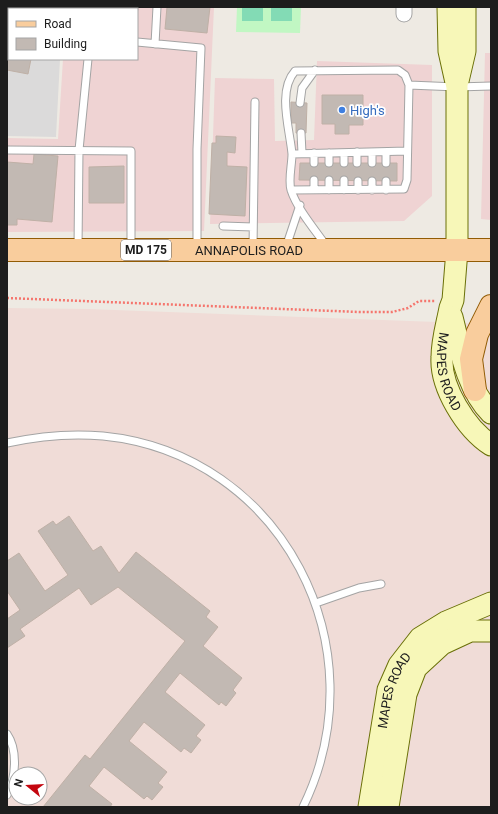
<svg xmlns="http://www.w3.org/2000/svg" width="498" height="814" viewBox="0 0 498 814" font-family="Roboto,sans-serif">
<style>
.residential{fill:#dbdada}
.commercial{fill:#efd3d3}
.military{fill:#f0dcd7;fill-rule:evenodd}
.park{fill:#c1f7c3}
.pitch{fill:#83dbb5}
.building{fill:#c2b9b3;stroke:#bfb0a6}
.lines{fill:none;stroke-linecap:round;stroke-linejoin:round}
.lane-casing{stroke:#a4a4a4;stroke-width:9}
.street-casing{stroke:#a4a4a4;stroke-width:17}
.secondary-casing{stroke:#6a7008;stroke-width:23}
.primary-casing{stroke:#925c05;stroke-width:24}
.path{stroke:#f5756d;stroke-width:2.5;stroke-dasharray:2 2;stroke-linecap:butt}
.lane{stroke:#fff;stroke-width:7}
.street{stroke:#fff;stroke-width:15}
.secondary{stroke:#f7f7b8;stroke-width:21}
.primary{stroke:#f9cd9d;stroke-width:22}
.shop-dot{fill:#3f7fe0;stroke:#fff;stroke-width:1.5}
.labels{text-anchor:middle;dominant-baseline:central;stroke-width:3.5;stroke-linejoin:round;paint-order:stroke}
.shield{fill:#fff;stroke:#616161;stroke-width:1}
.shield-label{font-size:12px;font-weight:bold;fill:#1d1d1d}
.shop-label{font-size:13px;fill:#366cbe;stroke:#fff;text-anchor:start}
.street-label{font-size:13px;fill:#1d1d1d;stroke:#fff}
</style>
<rect width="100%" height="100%" fill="#eeeae3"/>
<path class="residential" d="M7 7H63V9H9V59H60L56 137 7 136Z"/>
<path class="commercial" d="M66 7H214L204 231 7 232V138L58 139 63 59H137V9H65Z
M485 53H491V220L481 219Z
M317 61 432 65V196L404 221 210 224 215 78 274 79 275 141 314 140Z"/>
<path class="military" d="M7 308 88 309 491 324V807H7ZM16 774H40V798H16Z"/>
<path class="park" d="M237 7H301L300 33 236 32Z"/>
<path class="pitch" d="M242 7H263V21H242Z
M271 7H292V21H271Z"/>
<path class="building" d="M17 7H36V9H16Z
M99 7H138L137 16V9H99Z
M167 7H210L207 33 165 29Z
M9 48V59H31L28 74 7 70Z
M322 95H363V125H349V134H335V124H322Z
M291 102 307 103 306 133H296V123H291Z
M216 136 236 137 235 153 227 152V166L247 167 245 216 209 214 212 143H216Z
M34 154 58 156 52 222 17 219V225H7V162L33 164Z
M300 163H397V181L299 180Z
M124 166V203H89V167Z
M69 516 93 551 101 546 119 573 136 552 210 611 206 617 218 627 203 646 242 678 233 690 236 693 226 706 221 702 219 705 180 673 165 692 205 725 196 736 201 740 191 753 184 748 181 752 144 722 129 741 167 772 158 783 163 787 152 800 147 796 144 799 104 767 89 786 112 804 110 807H43L85 755 90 759 185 641 118 587 91 605 79 588 20 629 25 636 7 648V619L20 610 7 591V561L19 553 45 591 68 575 38 531 53 521 56 525Z"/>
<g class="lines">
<defs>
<path id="lane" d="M82 9 83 7
M137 42 201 48 197 149V248
M155 44 157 7
M300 103 302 88 315 70
M301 133 302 153
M7 150 131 151V248
M357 152V163
M372 152V163
M344 153V163
M292 154 407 151
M314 163V153
M329 163V153
M386 163V152
M314 180V190
M344 180V190
M358 181V190
M291 190 404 189 407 180 409 85
M329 190V180
M372 190V181
M386 190V181
M223 226 253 227
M286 247 300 205
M327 247C316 231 297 209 291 190 288 180 292 165 292 154 290 130 277 91 295 71L398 70 405 75 409 85 457 87 491 86
M78 248 79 150 88 59
M253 248 255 102
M7 443C39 436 70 433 103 436 283 454 381 648 303 807
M316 603 359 588 381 584
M7 734C18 750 16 778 7 795"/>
<path id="street" d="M404 14V7"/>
<g id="secondary">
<path id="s1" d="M448 7 449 51 457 87V250L453 300 450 308C447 324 442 340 442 357 440 387 466 429 491 445"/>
<path d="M458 81 465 51V7"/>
<path d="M452 317C460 349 467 389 491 413"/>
<path id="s2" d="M369 807 388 690 399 665 420 638 446 622 491 603"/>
<path d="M388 807 406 694 416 668 442 644 470 631H491"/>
</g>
<g id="primary">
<path id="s3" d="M7 250H491"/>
<path d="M475 390 471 359 477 334 491 306"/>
</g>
</defs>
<use href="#lane" class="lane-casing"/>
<use href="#street" class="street-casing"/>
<use href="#secondary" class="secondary-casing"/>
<use href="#primary" class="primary-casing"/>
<path class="path" d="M7 298 359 312H392L408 308 419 301H435"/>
<use href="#lane" class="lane"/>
<use href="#street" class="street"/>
<use href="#secondary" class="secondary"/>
<use href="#primary" class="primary"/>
</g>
<circle class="shop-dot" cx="342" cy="110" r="4"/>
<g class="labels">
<rect class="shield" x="121" y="240" width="50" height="20" rx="3"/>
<g class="shield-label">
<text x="146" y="250">MD 175</text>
</g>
<g class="shop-label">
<text x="350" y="110">High's</text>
</g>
<g class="street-label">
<text stroke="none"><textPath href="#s3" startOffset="242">ANNAPOLIS ROAD</textPath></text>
<text stroke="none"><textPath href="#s1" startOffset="368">MAPES ROAD</textPath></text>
<text stroke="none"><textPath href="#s2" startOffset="120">MAPES ROAD</textPath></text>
</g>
</g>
<rect width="498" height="814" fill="none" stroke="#1d1d1d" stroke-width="16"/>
<rect x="8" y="8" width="130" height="52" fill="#ffffff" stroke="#a5a5a5"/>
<rect x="16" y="21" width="20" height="6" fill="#f9cd9d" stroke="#a5a5a5"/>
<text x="44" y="28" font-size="12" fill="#1d1d1d">Road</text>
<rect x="16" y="38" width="20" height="12" fill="#c2b9b3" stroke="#a5a5a5"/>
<text x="44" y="48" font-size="12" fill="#1d1d1d">Building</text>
<g transform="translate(28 786) rotate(288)"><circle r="19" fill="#ffffff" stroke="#a5a5a5"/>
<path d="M0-3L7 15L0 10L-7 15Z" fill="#c4060f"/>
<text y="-6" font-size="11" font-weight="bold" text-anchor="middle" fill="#1d1d1d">N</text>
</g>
</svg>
